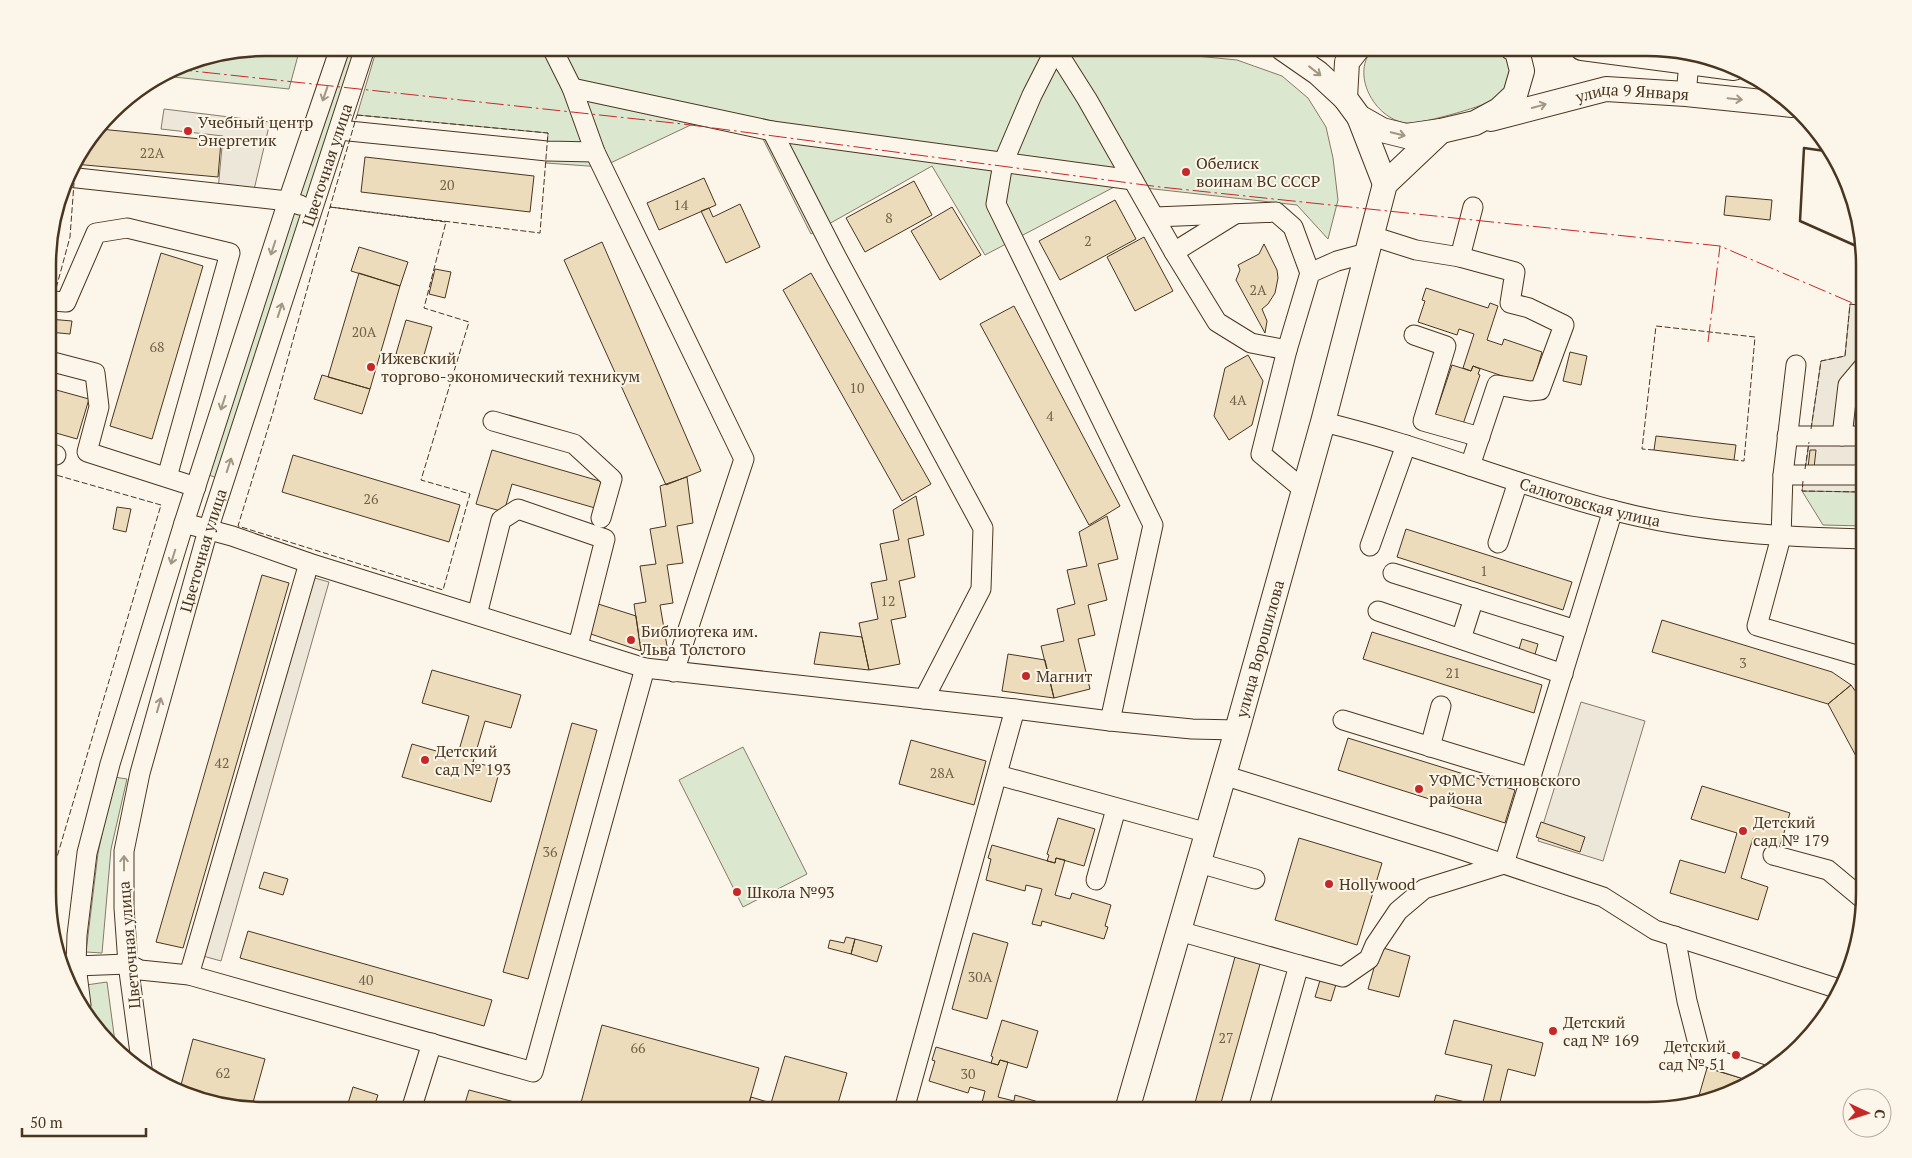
<svg xmlns="http://www.w3.org/2000/svg" width="1912" height="1158" viewBox="0 0 1912 1158" font-family="'PT Serif',serif">
<style>
.green{fill:#dce7d0;stroke:#887966}
.parking{fill:#ede7d9;stroke:#887966}
.building{fill:#ecdcbc;stroke:#4a3520}
.lines{fill:none;stroke-linecap:round;stroke-linejoin:round}
.minor-casing{stroke:#4a3520;stroke-width:21}
.major-casing{stroke:#4a3520;stroke-width:26}
.minor{stroke:#fbf6e9;stroke-width:19}
.major{stroke:#fbf6e9;stroke-width:24}
.fence{stroke:#4a3520;stroke-width:1;stroke-dasharray:6 2.5;stroke-linecap:butt}
.wall{stroke:#4a3520;stroke-width:2.5}
.power{stroke:#c62828;stroke-width:1;stroke-dasharray:18 4 2.5 4;stroke-linecap:butt}
.oneway{stroke:#a29684}
.poi-dot{fill:#c62828;stroke:#fbf6e9;stroke-width:2}
.labels{text-anchor:middle;dominant-baseline:central;stroke-width:4;stroke-linejoin:round;paint-order:stroke}
.number-label{font-size:14px;fill:#725f47}
.street-label{font-size:16px;fill:#4a3520;stroke:#fbf6e9}
.poi-label{font-size:16px;fill:#4a3520;stroke:#fbf6e9;text-anchor:start}
.rim{fill:none;stroke:#4a3520;stroke-width:2.5}
</style>
<rect width="100%" height="100%" fill="#fbf6e9"/>
<path class="green" d="M265 48H300L289 89 164 76 182 64Z
M345 48H360L310 201 296 197Z
M377 48H1114L1237 60 1282 76 1308 98 1326 127 1333 158 1338 200 1328 239 1297 205 1118 185 985 255 932 166 811 234 761 135 697 122 602 167 546 163 548 133 357 115Z
M1374 48H1496L1509 56 1512 80C1507 86 1501 96 1494 100 1481 107 1419 125 1406 123 1374 119 1349 72 1374 48Z
M290 211 305 216 220 479 206 474Z
M1802 491 1864 492V526L1823 525Z
M743 747 807 874 743 907 679 780Z
M114 777 127 779 111 849 102 953 86 952 98 853Z
M107 982 115 1042 90 1019 86 985Z"/>
<path class="parking" d="M164 109 270 122 253 194 218 190 223 136 161 129Z
M1850 304 1864 306V492L1802 491 1821 361 1845 356Z
M311 577 329 582 221 961 203 956Z
M1581 702 1645 721 1603 861 1538 841Z"/>
<path class="building" d="M100 129 221 141 218 177 74 164Z
M365 157 534 176 530 212 361 192Z
M704 178 716 205 659 230 647 203Z
M914 181 932 215 865 252 846 218Z
M1726 196 1772 200 1770 220 1724 215Z
M1115 200 1136 239 1060 280 1039 241Z
M740 204 760 247 726 263 701 211 709 208 713 217Z
M952 207 981 255 940 280 911 231Z
M1144 237 1173 291 1135 311 1107 257Z
M602 242 701 471 666 485 564 260Z
M1264 244 1277 270 1278 278 1275 293 1268 304 1262 309 1267 321 1265 333 1236 280 1240 270 1238 265 1259 254Z
M359 247 408 262 400 286 351 271Z
M161 253 203 266 152 439 110 426Z
M435 269 451 272 445 298 429 294Z
M359 273 400 286 370 389 328 377Z
M811 273 931 484 902 501 783 290Z
M1426 288 1488 308 1490 303 1498 306 1487 340 1502 345 1504 339 1542 352 1536 373 1538 374 1535 387 1473 366 1471 371 1463 368 1474 334 1459 329 1457 335 1418 322 1425 301 1422 300Z
M1014 306 1120 506 1089 525 980 324Z
M49 319 72 321 70 334 49 332Z
M406 320 432 327 422 362 396 354Z
M1570 352 1587 356 1581 385 1563 381Z
M1248 355 1263 381 1252 425 1229 440 1214 416 1225 368Z
M1452 365 1471 371 1473 366 1480 369 1478 374 1480 375 1462 427 1434 418Z
M322 375 370 389 362 414 314 399Z
M49 388 89 399 77 439 49 431Z
M1656 436 1736 445 1734 460 1654 450Z
M492 450 603 482 595 508 512 484 504 512 476 504Z
M1810 450H1816L1814 468H1808Z
M293 455 460 505 449 542 282 492Z
M687 477 693 523 677 526 683 563 667 565 673 603 660 605 667 646 641 651 634 604 646 602 640 566 656 564 650 529 666 526 660 486Z
M916 496 924 535 908 539 915 577 899 581 906 617 891 620 900 664 869 670 859 623 878 619 871 583 887 580 880 544 899 540 893 510Z
M117 507 131 509 126 532 113 529Z
M1107 516 1118 559 1098 564 1107 600 1088 605 1095 635 1078 639 1090 689 1054 698 1041 646 1064 641 1057 609 1075 604 1067 570 1087 566 1079 532Z
M1406 529 1572 582 1563 610 1397 557Z
M262 575 289 583 183 948 156 942Z
M592 602 636 616 641 651 582 631Z
M1662 620 1832 672 1851 685 1828 704 1652 652Z
M820 632 862 637 869 670 814 664Z
M1372 632 1542 685 1534 713 1363 659Z
M1522 639 1538 644 1533 661 1517 656Z
M1008 654 1045 660 1054 698 1002 691Z
M432 670 521 695 511 728 485 721 473 762 500 769 491 802 402 777 412 744 457 757 469 716 422 703Z
M1851 685 1864 703V771L1828 704Z
M572 723 597 730 528 979 503 972Z
M1348 738 1515 790 1505 823 1338 770Z
M911 740 986 761 974 805 899 784Z
M1702 786 1790 813 1780 846 1753 838 1741 878 1768 887 1758 920 1670 893 1680 860 1725 873 1737 833 1691 819Z
M1058 818 1095 829 1084 866 1056 858 1055 863 1047 861 1049 855 1047 854Z
M1541 822 1585 837 1580 852 1536 837Z
M1299 838 1382 863 1357 945 1275 920Z
M992 845 1055 863 1056 858 1065 860 1055 895 1070 899 1072 893 1111 905 1105 926 1108 927 1104 939 1042 921 1041 926 1032 924 1042 889 1026 885 1025 891 986 880 991 859 988 858Z
M264 872 288 879 283 895 259 888Z
M248 931 492 1000 484 1026 240 958Z
M973 933 1008 943 987 1019 952 1009Z
M846 937 855 939 851 954 828 948 830 940 844 943Z
M855 939 882 946 877 962 851 954Z
M1380 947 1410 956 1399 997 1368 989Z
M1235 957 1260 964 1219 1110H1193Z
M1321 977 1337 981 1331 1001 1315 997Z
M1002 1020 1038 1031 1027 1068 1000 1060 998 1065 991 1063 993 1057 991 1056Z
M1454 1020 1543 1043 1535 1076 1508 1069 1498 1110H1432L1436 1095 1482 1106 1492 1065 1445 1054Z
M602 1025 759 1068 747 1110H579Z
M193 1039 265 1059 252 1106 227 1099 226 1104 202 1098 203 1092 181 1085Z
M936 1047 998 1065 1000 1060 1008 1062 998 1097 1014 1101 1015 1095 1055 1107 1053 1110H980L985 1091 970 1087 968 1093 929 1081 935 1061 932 1060Z
M785 1056 847 1073 836 1110H769Z
M1707 1068 1741 1078 1738 1086 1698 1099Z
M353 1087 378 1095 373 1110H346Z
M469 1090 522 1104 521 1110H463Z
M751 1097 771 1103 769 1110H759L748 1107Z"/>
<g class="lines">
<defs>
<g id="minor">
<path d="M552 48 572 88 595 152 744 459 674 672"/>
<path d="M1056 48 1032 95 1003 163 996 204 1153 525 1110 721"/>
<path d="M1056 50 1087 99 1174 252 1217 322 1251 343 1287 350"/>
<path d="M572 88 772 131 1133 180"/>
<path d="M1686 94 1690 53"/>
<path d="M339 130 547 151 595 152"/>
<path d="M772 131 837 258 983 528 981 589 924 699"/>
<path d="M68 177 288 201 300 205"/>
<path d="M1155 217 1276 212 1293 227 1310 273"/>
<path d="M1372 236 1416 250 1460 257 1473 207"/>
<path d="M1174 252 1235 214"/>
<path d="M1460 257 1515 272 1510 303 1529 308 1564 325 1540 390 1530 391 1497 385 1470 466"/>
<path d="M49 304 52 301 66 302 96 233 127 228 230 253 167 477"/>
<path d="M1414 335 1446 346 1423 421 1480 437"/>
<path d="M49 361 95 373 99 407 87 452 196 487"/>
<path d="M1864 366 1848 385 1842 436H1864"/>
<path d="M493 421 574 444 612 479 601 518"/>
<path id="s1" d="M1323 422C1421 445 1515 485 1612 510 1695 532 1780 537 1864 539"/>
<path d="M1787 436H1842"/>
<path d="M49 453 56 455"/>
<path d="M1783 475 1796 365"/>
<path d="M1864 475H1783L1781 537 1757 626 1864 657"/>
<path d="M1304 490 1261 454 1287 350 1310 273 1337 261 1367 253"/>
<path d="M184 523 232 536 309 563 645 668 1015 709 1110 721 1192 729 1237 730"/>
<path d="M1498 543 1518 482"/>
<path d="M1370 546 1406 445"/>
<path d="M1393 573 1576 630"/>
<path d="M1378 611 1563 674"/>
<path d="M477 615 501 520 518 509 605 539 578 646"/>
<path d="M1461 639 1474 598"/>
<path d="M1343 720 1532 778"/>
<path d="M1430 747 1441 706"/>
<path d="M998 775 1208 833"/>
<path d="M1223 775 1447 845 1603 897 1655 930 1839 989"/>
<path d="M1773 855 1828 870 1864 900"/>
<path d="M1199 863 1255 879"/>
<path d="M1096 880 1116 809"/>
<path d="M1179 931 1299 965 1258 1110"/>
<path d="M1675 936 1687 1001 1701 1055 1764 1075"/>
<path d="M66 964 76 966 128 964 140 970 189 975 533 1072 645 668"/>
<path d="M1299 965 1343 977 1369 959 1375 945 1398 911 1424 889 1504 864 1613 510"/>
<path d="M189 975 309 563"/>
<path d="M81 1005 76 966 77 935 87 853 110 764 184 523 288 201 340 48"/>
<path id="s2" d="M142 1068 128 964 124 908V851L140 773 208 530 365 48"/>
<path d="M411 1110 432 1043"/>
<path d="M904 1110 1015 709"/>
</g>
<g id="major">
<path d="M1282 48 1318 73 1345 98 1359 117 1382 130 1406 136 1441 131 1475 123 1499 110 1515 95 1522 71 1517 51 1512 48"/>
<path d="M1582 48 1734 68"/>
<path d="M1345 98 1347 62 1358 48"/>
<path d="M1359 117 1385 184"/>
<path id="s3" d="M1491 119 1606 89 1686 94 1792 105"/>
<path id="s4" d="M1127 1110 1237 730 1323 422 1385 184 1441 131"/>
</g>
</defs>
<use href="#minor" class="minor-casing"/>
<use href="#major" class="major-casing"/>
<use href="#minor" class="minor"/>
<use href="#major" class="major"/>
<path class="fence" d="M357 115 548 133 540 233 330 207Z
M330 207 446 222 424 308 469 322 421 480 470 494 443 590 238 526 273 412Z
M54 296 70 237 74 183
M1811 429 1821 361 1845 356 1850 304 1864 306
M1654 450 1642 449 1656 326 1755 337 1744 461 1734 460
M1805 469 1809 442
M49 473 161 505 49 884
M1803 481 1802 491 1864 492"/>
<path class="wall" d="M1832 152 1804 148 1800 221 1863 249"/>
<path class="power" d="M174 69 683 124 1160 187 1720 246 1864 308
M1708 342 1720 246"/>
</g>
<defs><path id="oneway-shaft" d="M-6 0H5M1.5-3L5.5 0L1.5 3" fill="none" stroke-width="1.6" stroke-linecap="round" stroke-linejoin="round" transform="scale(1.25)"/></defs>
<g class="oneway">
<use href="#oneway-shaft" transform="translate(1315 71) rotate(38)"/>
<use href="#oneway-shaft" transform="translate(325 94) rotate(109)"/>
<use href="#oneway-shaft" transform="translate(1735 99) rotate(6)"/>
<use href="#oneway-shaft" transform="translate(1539 106) rotate(-15)"/>
<use href="#oneway-shaft" transform="translate(1398 134) rotate(13)"/>
<use href="#oneway-shaft" transform="translate(273 248) rotate(108)"/>
<use href="#oneway-shaft" transform="translate(280 310) rotate(-72)"/>
<use href="#oneway-shaft" transform="translate(223 403) rotate(108)"/>
<use href="#oneway-shaft" transform="translate(229 465) rotate(-72)"/>
<use href="#oneway-shaft" transform="translate(173 557) rotate(107)"/>
<use href="#oneway-shaft" transform="translate(159 705) rotate(-74)"/>
<use href="#oneway-shaft" transform="translate(124 863) rotate(-90)"/>
</g>
<g class="poi-dot">
<circle cx="188" cy="131" r="5"/>
<circle cx="1186" cy="172" r="5"/>
<circle cx="371" cy="367" r="5"/>
<circle cx="631" cy="640" r="5"/>
<circle cx="1026" cy="676" r="5"/>
<circle cx="425" cy="760" r="5"/>
<circle cx="1419" cy="789" r="5"/>
<circle cx="1743" cy="831" r="5"/>
<circle cx="1329" cy="884" r="5"/>
<circle cx="737" cy="892" r="5"/>
<circle cx="1553" cy="1031" r="5"/>
<circle cx="1736" cy="1055" r="5"/>
</g>
<g class="labels">
<g class="number-label">
<text x="152" y="152">22А</text>
<text x="447" y="184">20</text>
<text x="681" y="204">14</text>
<text x="889" y="217">8</text>
<text x="1088" y="240">2</text>
<text x="1258" y="289">2А</text>
<text x="364" y="331">20А</text>
<text x="157" y="346">68</text>
<text x="857" y="387">10</text>
<text x="1238" y="399">4А</text>
<text x="1050" y="415">4</text>
<text x="371" y="498">26</text>
<text x="1484" y="570">1</text>
<text x="888" y="600">12</text>
<text x="1743" y="662">3</text>
<text x="1453" y="672">21</text>
<text x="222" y="762">42</text>
<text x="942" y="772">28А</text>
<text x="550" y="851">36</text>
<text x="980" y="976">30А</text>
<text x="366" y="979">40</text>
<text x="1226" y="1037">27</text>
<text x="638" y="1047">66</text>
<text x="223" y="1072">62</text>
<text x="968" y="1073">30</text>
</g>
<g class="street-label">
<text stroke="none"><textPath href="#s3" startOffset="145">улица 9 Января</textPath></text>
<text stroke="none"><textPath href="#s2" startOffset="934">Цветочная улица</textPath></text>
<text stroke="none"><textPath href="#s1" startOffset="279">Салютовская улица</textPath></text>
<text stroke="none"><textPath href="#s2" startOffset="529">Цветочная улица</textPath></text>
<text stroke="none"><textPath href="#s4" startOffset="480">улица Ворошилова</textPath></text>
<text transform="translate(129 945) rotate(-95)">Цветочная улица</text>
</g>
<g class="poi-label">
<text x="198" y="122">Учебный центр<tspan x="198" dy="18">Энергетик</tspan></text>
<text x="1196" y="163">Обелиск<tspan x="1196" dy="18">воинам ВС СССР</tspan></text>
<text x="381" y="358">Ижевский<tspan x="381" dy="18">торгово-экономический техникум</tspan></text>
<text x="641" y="631">Библиотека им.<tspan x="641" dy="18">Льва Толстого</tspan></text>
<text x="1036" y="676">Магнит</text>
<text x="435" y="751">Детский<tspan x="435" dy="18">сад № 193</tspan></text>
<text x="1429" y="780">УФМС Устиновского<tspan x="1429" dy="18">района</tspan></text>
<text x="1753" y="822">Детский<tspan x="1753" dy="18">сад № 179</tspan></text>
<text x="1339" y="884">Hollywood</text>
<text x="747" y="892">Школа №93</text>
<text x="1563" y="1022">Детский<tspan x="1563" dy="18">сад № 169</tspan></text>
<text x="1726" y="1046" text-anchor="end">Детский<tspan x="1726" dy="18">сад № 51</tspan></text>
</g>
</g>
<path d="M0 0H1912V1158H0ZM265 56H1647A209 209 0 0 1 1856 265V893A209 209 0 0 1 1647 1102H265A209 209 0 0 1 56 893V265A209 209 0 0 1 265 56Z" fill="#fbf6e9" fill-rule="evenodd"/>
<path class="rim" d="M265 56H1647A209 209 0 0 1 1856 265V893A209 209 0 0 1 1647 1102H265A209 209 0 0 1 56 893V265A209 209 0 0 1 265 56Z"/>
<g transform="translate(1867 1113) rotate(94)"><circle r="24" fill="#fbf6e9" stroke="#b4a999"/>
<path d="M0-4L9 19L0 12L-9 19Z" fill="#c62828"/>
<text y="-8" font-size="14" font-weight="bold" text-anchor="middle" fill="#4a3520">С</text>
</g>
<path d="M22 1128v8h124v-8" fill="none" stroke="#4a3520" stroke-width="2.5"/>
<text x="30" y="1128" font-size="15" fill="#4a3520" stroke="#fbf6e9" stroke-width="4" paint-order="stroke">50 m</text>
</svg>
